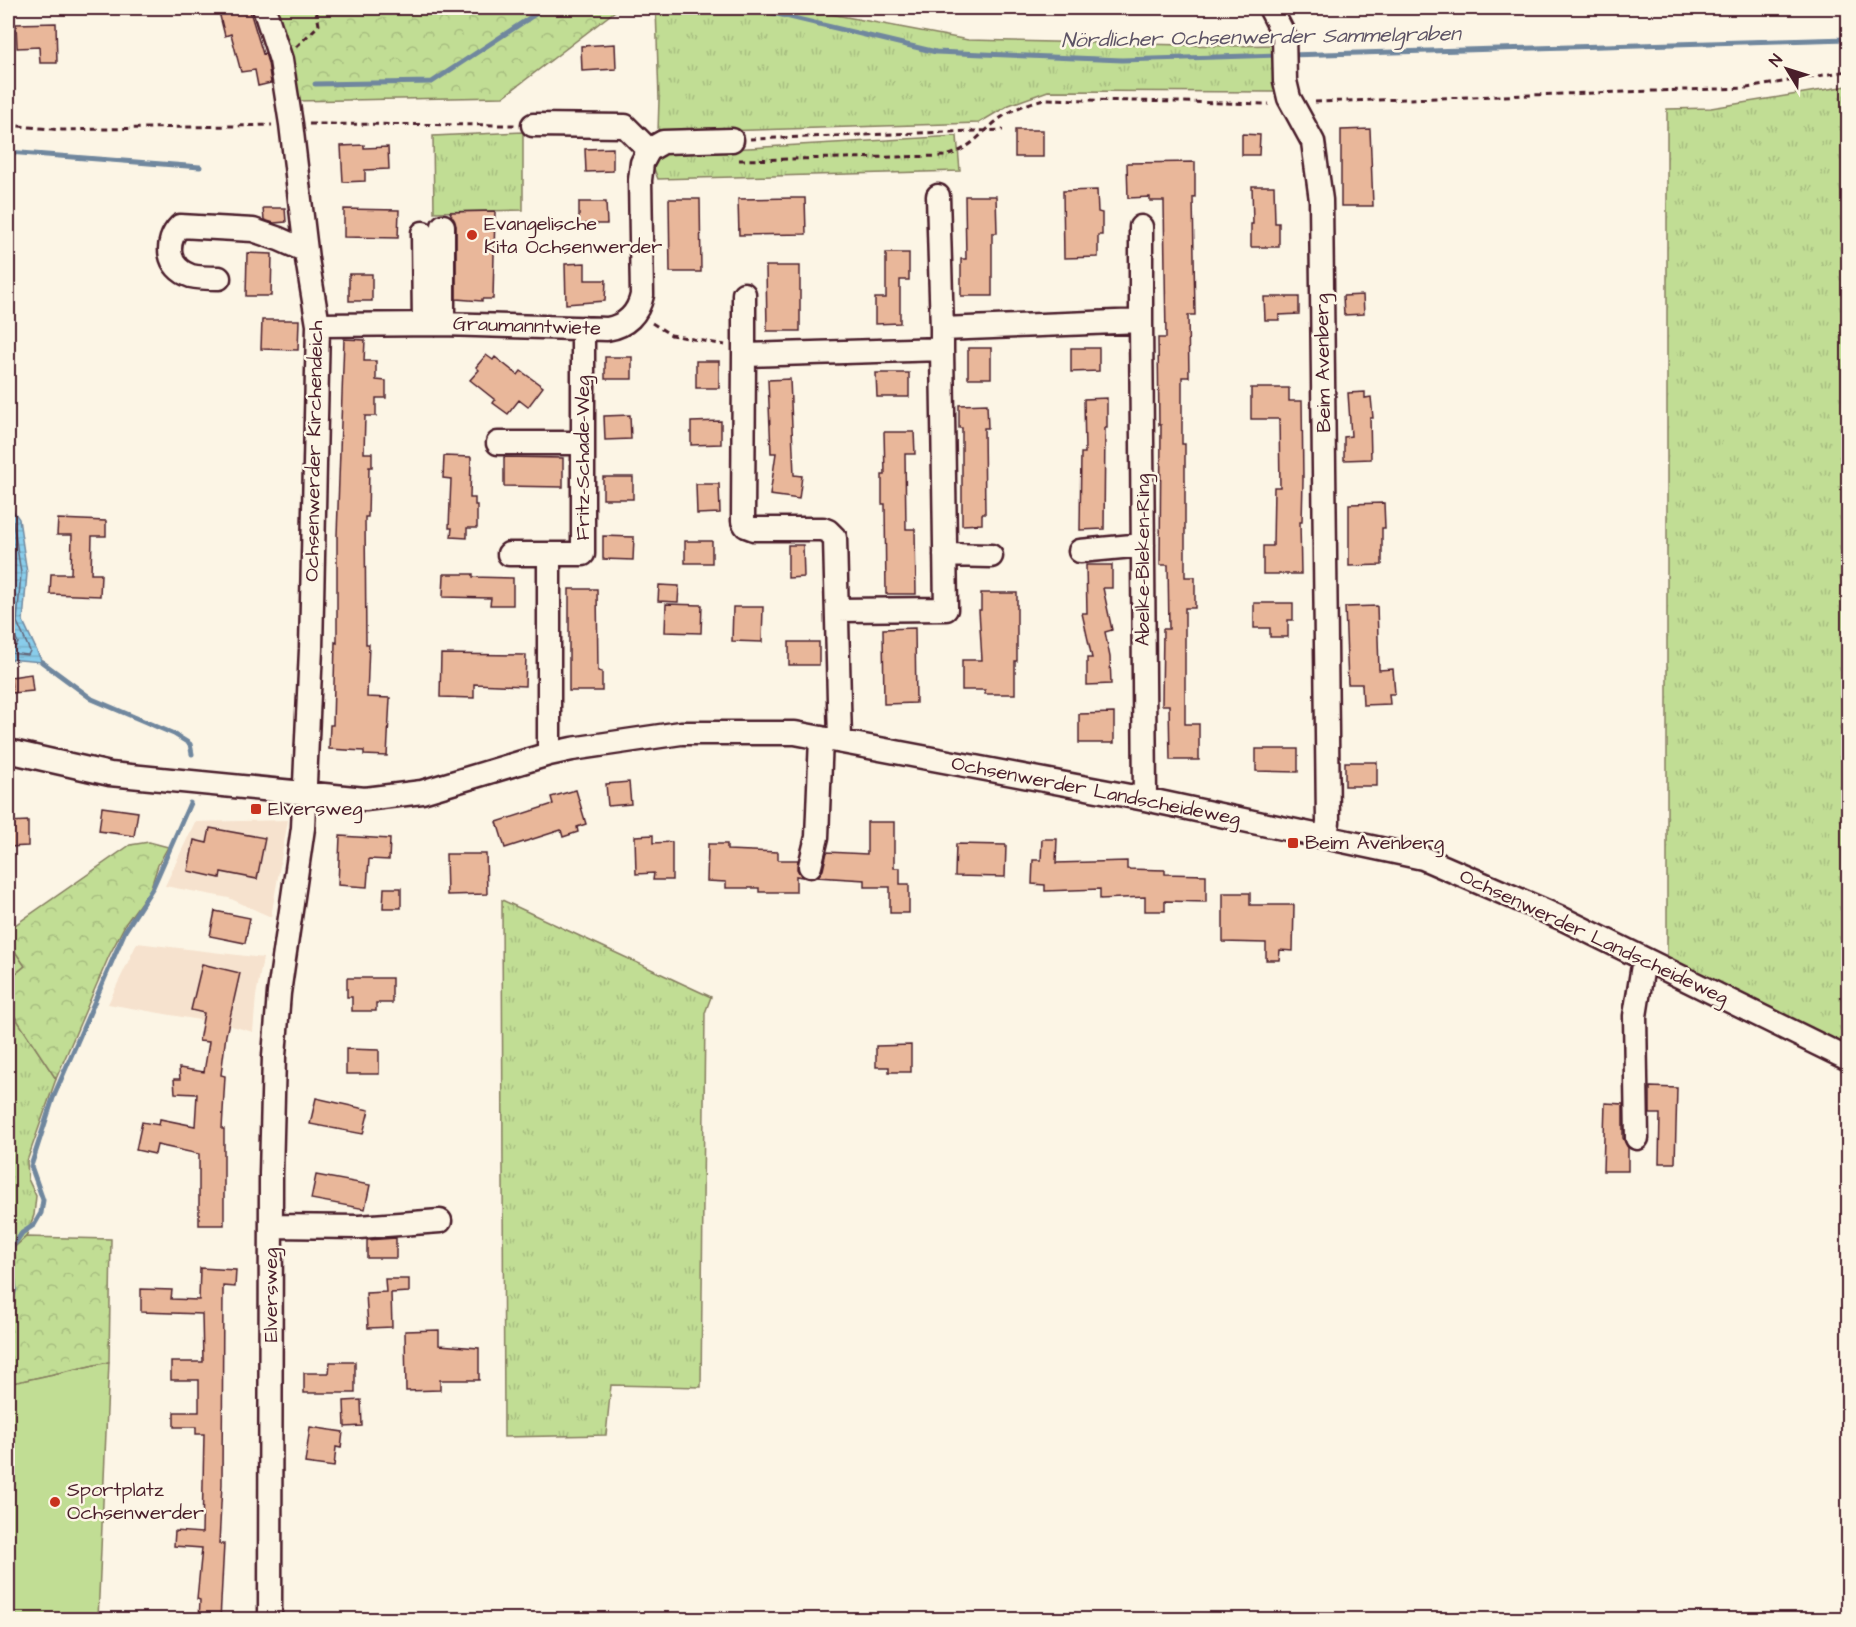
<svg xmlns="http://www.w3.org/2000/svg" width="1856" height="1627" viewBox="0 0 1856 1627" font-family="'Architects Daughter',sans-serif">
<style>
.built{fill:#f6e2ce}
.grass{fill:url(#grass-tufts);stroke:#867e60;stroke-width:1.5}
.forest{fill:url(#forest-crowns);stroke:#867e60;stroke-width:1.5}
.pitch{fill:#c1dd94;stroke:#867e60;stroke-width:1.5}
.water{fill:url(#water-rules);stroke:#70879e;stroke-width:1.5}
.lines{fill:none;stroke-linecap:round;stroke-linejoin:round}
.shore{stroke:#636578;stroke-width:1.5}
.stream{stroke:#70879e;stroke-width:5}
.building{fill:#e9b79a;stroke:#4a1f2b;stroke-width:1.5}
.minor-casing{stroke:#4a1f2b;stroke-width:27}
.path{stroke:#4a1f2b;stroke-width:3;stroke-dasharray:6 4.5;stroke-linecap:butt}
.minor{stroke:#fcf5e5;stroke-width:22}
.poi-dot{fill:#c8321e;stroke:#fcf5e5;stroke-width:2}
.labels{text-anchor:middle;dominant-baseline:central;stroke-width:5;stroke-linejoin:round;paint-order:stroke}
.poi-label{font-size:20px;fill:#4a1f2b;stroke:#fcf5e5;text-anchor:start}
.street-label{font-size:20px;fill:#4a1f2b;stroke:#fcf5e5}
.water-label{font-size:21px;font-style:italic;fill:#5d5365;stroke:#fcf5e5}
</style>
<defs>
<pattern id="grass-tufts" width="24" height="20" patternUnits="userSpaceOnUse" patternTransform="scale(1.5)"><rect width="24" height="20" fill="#c1dd94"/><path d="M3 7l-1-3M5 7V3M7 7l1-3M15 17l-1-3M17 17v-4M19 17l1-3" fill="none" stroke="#a7bd80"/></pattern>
<pattern id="forest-crowns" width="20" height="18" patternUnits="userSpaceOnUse" patternTransform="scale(1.5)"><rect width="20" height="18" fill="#c1dd94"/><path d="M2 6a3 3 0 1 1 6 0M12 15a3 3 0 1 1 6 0" fill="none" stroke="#a7bd80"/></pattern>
<pattern id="water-rules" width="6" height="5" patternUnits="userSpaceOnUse" patternTransform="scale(1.5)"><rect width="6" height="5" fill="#89cdeb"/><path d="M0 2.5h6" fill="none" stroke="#78b0ca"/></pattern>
</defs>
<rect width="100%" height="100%" fill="#fcf5e5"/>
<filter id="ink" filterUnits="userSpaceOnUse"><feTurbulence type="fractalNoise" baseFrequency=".0167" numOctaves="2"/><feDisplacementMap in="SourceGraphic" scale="12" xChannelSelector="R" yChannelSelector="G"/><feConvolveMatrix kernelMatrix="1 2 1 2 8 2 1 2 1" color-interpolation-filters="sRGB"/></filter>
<g filter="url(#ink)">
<path class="built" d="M288 820 271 917 229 898 165 886 195 822Z
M137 943 263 958 256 996 253 1032 228 1025 108 1004Z"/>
<path class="grass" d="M656 8H799L968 40 1229 46 1275 45 1276 92 1048 91 1009 105 979 123 658 133 659 99Z
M1848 86V1048L1667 962V109L1711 108Z
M523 132V210L434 212 433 136Z
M957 136 960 171 658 179 650 159 666 150 695 151Z
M502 900 711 997 705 1013 701 1387 611 1385 606 1435 504 1437Z
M8 941 25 966 8 980Z
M8 1006 56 1079 27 1161 28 1179 36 1196 34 1215 26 1237 8 1253Z"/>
<path class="forest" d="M272 8H364L369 10 371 8H619L503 97 296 101Z
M149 842 168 847 158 865 150 890 126 923 109 956 56 1079 8 1006V980L25 966 8 941V930L130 845Z
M26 1237 111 1239 109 1362 8 1384V1253Z"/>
<path class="pitch" d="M109 1362 98 1619H8V1384Z"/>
<path class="water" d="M8 503 19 519 27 573 23 621 42 662 8 659Z"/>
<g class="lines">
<path class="shore" d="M8 513 13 522 21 573 17 622 30 651 28 655 8 653
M8 534 13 574 9 622 18 643 16 646H8"/>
<path class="stream" d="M752 8 936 52 1122 60 1280 55
M1289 55 1848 39
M315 84 432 82 540 11 602 8
M8 152 200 167
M42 662 92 699 174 734 190 744 192 754
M8 1309 15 1289 11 1259 13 1246 22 1233 34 1225 41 1213 43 1200 31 1166 53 1098 125 931 153 887 190 803"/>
</g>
<path class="building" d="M218 8H249L263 54 265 53 268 63 271 83 258 86 255 70 241 72 231 34 225 36Z
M56 23 57 63H40L39 47 17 48 16 24Z
M615 44 616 69 582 71 581 46Z
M1370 129 1373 206H1341V130Z
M1015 130H1043V157H1015Z
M1242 134 1260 135 1259 155H1242Z
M364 145V148L388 147 389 169 365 170V181L343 182 341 146Z
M613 148V171L586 172 585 149Z
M1195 162V197H1193L1195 315H1188L1189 377H1182V444H1185V577H1195V608H1185V724H1199V760H1170L1169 705H1162L1163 629H1169L1168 565H1160L1161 425H1159L1158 338H1166L1164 201H1150V197L1128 198 1127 163Z
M1252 186H1274L1275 223H1279V247H1251V224H1253Z
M1097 190 1098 212 1102 213V235H1098V257L1064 258 1063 191Z
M965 196H996L997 233H992V296H961V259H966Z
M793 198H805L806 234 739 235 738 199Z
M669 199H700L701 272H670Z
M579 202H606L607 224H579Z
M263 208H285L286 222 274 223 264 220Z
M344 209 399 210 398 238 344 237Z
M495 211 493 299H482V301L456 299V226L450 212Z
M247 253 272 254 271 296H246Z
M886 253H909V280H900V323L875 324V298H886Z
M585 263V280H606L605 301 566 304 565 264Z
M766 266H800V331H767Z
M349 274H372V301H349Z
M1363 295 1364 314 1344 315 1343 296Z
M1264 297H1299V314L1279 315V320H1265Z
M262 320H299L298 350 261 349Z
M344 339 365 340 364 361H376V380L386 381V398H376V416H365L364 453H372V467H369L368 517H365L366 644H369L367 697 390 698 387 756 364 755V751L329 749 330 725H333L335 642 337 643V535Z
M968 348H991V378H968Z
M1071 348H1099V371L1071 372Z
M486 355 493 360 495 357 518 375 521 371 543 387 528 407 519 400 508 414 493 403 495 400 470 380 479 370 476 367Z
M605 357H632V379H605Z
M696 361H719V388H696Z
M876 373H909V397H877Z
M790 379 794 475 802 476 799 499 770 495 776 453H771L768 380Z
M1251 388H1289V401H1302L1303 480 1302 522H1300L1301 574H1263V546H1273L1274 487H1280L1279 419H1251Z
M1365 392V398L1371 397 1373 418H1370L1371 459 1344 460V437L1351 436 1348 393Z
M1107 398V428H1105L1104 529 1080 530 1081 453H1085L1084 399Z
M987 404 988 428H984L985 514H982V524L962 525V428H959V405Z
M630 415 631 439 605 440 604 416Z
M721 421V444L691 445V422Z
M884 432H914L915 454H905L906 529H915L916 594H886L885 504H882V475H885Z
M444 456 471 457 470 498H475V505H477V528H467V538L451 537 452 528H449L451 479 443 478Z
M504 457 563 458V487L504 486Z
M603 477H633V499H603Z
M696 484H719L720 513 697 514Z
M1384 503 1385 528H1382V565L1349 566V504Z
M58 519 106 521V536H92L91 574H101L100 596 50 594 51 574H71L72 535H57Z
M603 536 634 537 633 560 603 559Z
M685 541H712V563H685Z
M788 545H803L804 577 788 578Z
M1086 565H1112V588H1103L1112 630 1105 632 1110 657 1111 684 1087 685V658H1092L1082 613H1087Z
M444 574H473V577L513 578V605H490L491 598 443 597Z
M659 585 679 586 678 602 658 601Z
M569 589H597L598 671 602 672V691H569Z
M981 593H1017V661H1015V694H985V690H962V660H982L979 610H981Z
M1254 603H1293V620H1288V637H1270V628H1254Z
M666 604 702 605 701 633 665 632Z
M1377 606 1379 670 1393 669 1395 694H1389L1390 704 1363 705 1362 684H1348L1345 607Z
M733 607H763L762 642 732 641Z
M915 628 916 703 884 704 883 629Z
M789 642H819V665H789Z
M441 654 526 655 525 686 474 684V698L440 697Z
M31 674 33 691 12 693 11 677Z
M1114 713V743H1079V714Z
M1256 749H1298V772L1256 771Z
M1345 762H1377V786H1345Z
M629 782 631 804 608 806 606 784Z
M576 790 586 824 577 827 578 832 563 837 561 830 505 848 497 822 553 804 551 797Z
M102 807 138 812 134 836 99 831Z
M28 821V846L8 847V822Z
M867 822H894V868H900V884H909V913H890V887H865V880L817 877 823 870 827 852 867 854Z
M210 828 265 838 257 879 221 872 220 878 188 871 194 840 207 843Z
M653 835V843L672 842V880H653L654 873 636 874 635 836Z
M340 836 390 839 389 860 369 859 367 887 338 885Z
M1042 839H1057L1056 863 1127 861V869L1165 870V874L1206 875V902L1165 901V911H1145V897L1100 899V889L1045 891V885L1032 884 1033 860H1041Z
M708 844H727V850L778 852V860H798L797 869 802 877 796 876V892H759V888H726V882L707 881Z
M956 844 1006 845 1005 877 955 876Z
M446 854H486L487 894 447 895Z
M384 888H401V908H383Z
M1223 893H1250V905H1294L1293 951 1280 950 1279 960H1266V943L1223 942Z
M215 911 250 918 245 943 210 936Z
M202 964 240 973 226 1035 221 1075 225 1076 222 1129H224V1225H199V1154L157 1145 155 1154 136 1150 142 1122 159 1125 160 1119 195 1126 197 1094 175 1093 174 1079H180L179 1068 204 1072 209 1042 199 1041 204 1013 191 1010Z
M347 978H392V1003H376V1011H352V997H347Z
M911 1045V1072H889V1067H876V1046Z
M346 1049 379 1050V1074H346Z
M1650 1087 1677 1088 1675 1163H1659L1660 1114H1650Z
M316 1098 369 1110 363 1134 310 1124Z
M1605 1103 1623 1104V1138L1628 1148V1171H1603Z
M316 1175 370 1185 365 1209 311 1199Z
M396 1238V1258H367V1240Z
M200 1268 236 1270 235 1287 223 1286 222 1484 219 1544H224L220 1620H199L200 1600 197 1599 202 1548 174 1546 175 1531 202 1533 204 1434H196V1427H174V1412H199V1380H171V1362H203L202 1314 141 1312V1289L172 1290 171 1299 199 1300Z
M385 1279H409V1292L391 1293 392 1327 368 1328 366 1293 386 1292Z
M439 1330V1345L479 1348V1380H440V1390L406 1391 405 1331Z
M330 1362H355V1393H304V1373H329Z
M361 1400 362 1426 345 1427 344 1401Z
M310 1427 343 1432 341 1448 336 1447 334 1467 305 1463Z"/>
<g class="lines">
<defs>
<path id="minor" d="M264 8 281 60 291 124 307 259 318 325 311 649 303 828 279 993 274 1056 271 1174 270 1620
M1270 8 1284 35 1285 81 1289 98 1313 142 1321 200 1328 822 1326 837
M533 125 625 126 649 150
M649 150 663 142 732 140
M938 196 942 329
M443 226V324
M1141 227V321
M423 233 424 324
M219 278C210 278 199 278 191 276 167 268 164 242 180 226L253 230 279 239 306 251
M318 325 443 324 607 329C626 326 638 314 642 295L640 180 642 163 649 150
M744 355V294
M498 443H583
M1080 551 1143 545
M509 554H549
M945 555 991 556
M837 610 946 609 942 349
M840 741 835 538 828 531 823 529H754L746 526 743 521 744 355 942 349V329L1141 321 1145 799
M8 751 110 774 365 799 422 792 549 754 572 749 681 733H795L1145 799 1423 858 1561 918 1848 1059
M549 754V554H583V328
M810 866 817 837 821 738
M1637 1138 1635 1016 1644 959
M271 1226 359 1227 440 1221"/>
</defs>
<use href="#minor" class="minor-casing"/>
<path class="path" d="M296 47 319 25 316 8
M1315 102 1747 88 1848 71
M309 124 515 125
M8 125 62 130 272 125
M750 139 1003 130
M739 160 945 156C971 150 981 132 1002 117 1015 108 1029 103 1044 99L1269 104
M652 323 671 335 725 345"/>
<use href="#minor" class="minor"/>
</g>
</g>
<g class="poi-dot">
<circle cx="472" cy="235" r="6"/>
<rect x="250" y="803" width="12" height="12" rx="3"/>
<rect x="1287" y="837" width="12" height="12" rx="3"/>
<circle cx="55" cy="1502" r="6"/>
</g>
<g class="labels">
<g class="poi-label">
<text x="484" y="224">Evangelische<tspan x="484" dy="23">Kita Ochsenwerder</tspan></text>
<text x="268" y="809">Elversweg</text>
<text x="1305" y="843">Beim Avenberg</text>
<text x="67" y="1490">Sportplatz<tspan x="67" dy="23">Ochsenwerder</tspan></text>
</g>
<g class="street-label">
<text transform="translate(527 326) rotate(2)">Graumanntwiete</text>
<text transform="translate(1323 363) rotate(-91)">Beim Avenberg</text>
<text transform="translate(314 451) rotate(-89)">Ochsenwerder Kirchendeich</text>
<text transform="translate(583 458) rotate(-90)">Fritz-Schade-Weg</text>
<text transform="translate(1143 560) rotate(-90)">Abelke-Bleken-Ring</text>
<text transform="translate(1096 791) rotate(11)">Ochsenwerder Landscheideweg</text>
<text transform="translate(1594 937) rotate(25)">Ochsenwerder Landscheideweg</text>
<text transform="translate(271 1295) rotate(-90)">Elversweg</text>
</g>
<g class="water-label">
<text transform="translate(1261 37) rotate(-1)">Nördlicher Ochsenwerder Sammelgraben</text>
</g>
</g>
<rect width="1856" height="1627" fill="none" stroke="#fcf5e5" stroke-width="30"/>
<rect x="15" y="15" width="1826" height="1597" fill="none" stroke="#4a1f2b" stroke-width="2" filter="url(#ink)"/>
<g transform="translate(1787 69) rotate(308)" stroke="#fcf5e5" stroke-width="4.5" paint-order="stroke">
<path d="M0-4.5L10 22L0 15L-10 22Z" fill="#4a1f2b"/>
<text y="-9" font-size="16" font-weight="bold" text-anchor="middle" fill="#4a1f2b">N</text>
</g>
</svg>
